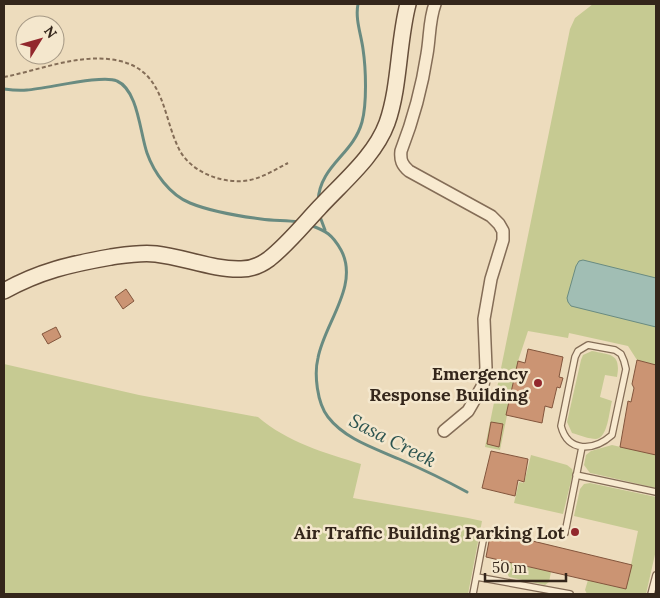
<svg xmlns="http://www.w3.org/2000/svg" width="660" height="598" viewBox="0 0 660 598" font-family="Lora,serif">
<style>
.green{fill:#c6ca92}
.water{fill:#a1beb4;stroke:#698b81}
.lines{fill:none;stroke-linecap:round;stroke-linejoin:round}
.stream{stroke:#698b81;stroke-width:3}
.building{fill:#cb9473;stroke:#83563d}
.service-casing{stroke:#846d57;stroke-width:8}
.minor-casing{stroke:#846d57;stroke-width:14}
.secondary-casing{stroke:#664e3a;stroke-width:18}
.path{stroke:#846d57;stroke-width:2;stroke-dasharray:4 2.5;stroke-linecap:butt}
.service{stroke:#f8ead0;stroke-width:5.5}
.minor{stroke:#f8ead0;stroke-width:11}
.secondary{stroke:#f8ead0;stroke-width:15}
.poi-dot{fill:#92282d;stroke:#f4e7cd;stroke-width:2}
.labels{text-anchor:middle;dominant-baseline:central;stroke-width:5;stroke-linejoin:round;paint-order:stroke}
.poi-label{font-size:18px;font-weight:bold;fill:#34261b;stroke:#f4e7cd;text-anchor:end}
.water-label{font-size:19px;font-style:italic;fill:#2b534f;stroke:#f4e7cd}
</style>
<rect width="100%" height="100%" fill="#eddcbd"/>
<path class="green" d="M593 4H656V365L637 360 628 346 569 333 568 338 528 331 518 361 500 450 485 447 570 29 575 18Z
M592 351C612 355 621 354 617 377L605 375 600 397 612 401C609 411 608 438 596 439 589 439 579 435 572 433L567 422 581 360 583 355Z
M4 364 139 395 258 417C287 442 325 453 361 464L353 498 468 518 482 521 468 594H4Z
M612 445 656 455V488L595 474 590 473 584 465 586 455 591 451Z
M531 455 567 465 572 469 573 473 563 514 514 503 519 482 524 483Z
M590 483 656 497V550L646 594H587L585 590 588 580 626 589 638 531 574 516 580 489 584 484Z
M508 562 551 572 549 582 545 585 509 577 506 571Z"/>
<path class="water" d="M583 260 656 278V327L571 306 568 302 567 298 576 266 579 261Z"/>
<g class="lines">
<path class="stream" d="M4 89C11 90 19 91 27 90 46 89 103 74 117 81 138 90 140 133 147 153 154 173 170 195 190 203 212 212 238 216 261 219 274 221 286 220 299 222
M318 201C320 165 353 155 362 122 367 103 366 69 363 49 361 34 355 19 358 4
M319 214 325 230
M310 225C326 231 332 234 341 250 360 285 324 324 318 358 314 374 317 403 328 417 345 439 374 448 399 459 422 469 445 480 467 492"/>
</g>
<path class="building" d="M126 289 134 301 123 309 115 297Z
M56 327 61 337 48 344 42 334Z
M528 349 563 357 559 377 563 378 560 388 557 387 552 408 545 406 542 423 506 415 518 361 525 363Z
M637 360 656 365V455L620 447 628 401 631 402 634 388 632 384Z
M491 422 503 424 499 447 487 444Z
M491 451 528 459 524 482 518 480 515 496 482 488Z
M491 531 632 565 626 589 486 557Z"/>
<g class="lines">
<defs>
<path id="service" d="M588 345 615 350 621 354 624 361 626 369 612 435C594 451 568 453 561 426L575 357 578 351Z
M576 475 656 492
M565 533 582 447
M477 577 570 594
M473 594 483 541
M651 594 656 575"/>
<path id="minor" d="M435 4C429 20 430 37 427 54 422 87 413 120 401 151 400 160 402 165 409 171L491 216 499 224 503 231V240L491 279 484 319 486 368 483 385 468 411 444 431"/>
<path id="secondary" d="M4 291C40 271 71 264 111 257 125 255 141 252 156 254 183 257 214 270 241 269 252 269 261 265 269 259 288 244 303 225 319 208 343 182 375 156 387 123 400 86 398 42 408 4"/>
</defs>
<use href="#service" class="service-casing"/>
<use href="#minor" class="minor-casing"/>
<use href="#secondary" class="secondary-casing"/>
<path class="path" d="M4 77C41 70 81 52 120 61 166 72 162 117 180 151 193 174 226 185 250 180 264 177 276 169 288 163"/>
<use href="#service" class="service"/>
<use href="#minor" class="minor"/>
<use href="#secondary" class="secondary"/>
</g>
<g class="poi-dot">
<circle cx="538" cy="383" r="5"/>
<circle cx="575" cy="532" r="5"/>
</g>
<g class="labels">
<g class="poi-label">
<text x="528" y="373">Emergency<tspan x="528" dy="21">Response Building</tspan></text>
<text x="565" y="532">Air Traffic Building Parking Lot</text>
</g>
<g class="water-label">
<text transform="translate(393 440) rotate(27)">Sasa Creek</text>
</g>
</g>
<rect width="660" height="598" fill="none" stroke="#34261b" stroke-width="10"/>
<g transform="translate(40 40) rotate(53)"><circle r="24" fill="#f4e7cd" stroke="#a79a86"/>
<path d="M0-4L9 19L0 12L-9 19Z" fill="#92282d"/>
<text y="-8" font-size="14" font-weight="bold" text-anchor="middle" fill="#34261b">N</text>
</g>
<path d="M485 573v8h81v-8" fill="none" stroke="#34261b" stroke-width="2.5"/>
<text x="492" y="573" font-size="15" fill="#34261b" stroke="#f4e7cd" stroke-width="4" paint-order="stroke">50 m</text>
</svg>
